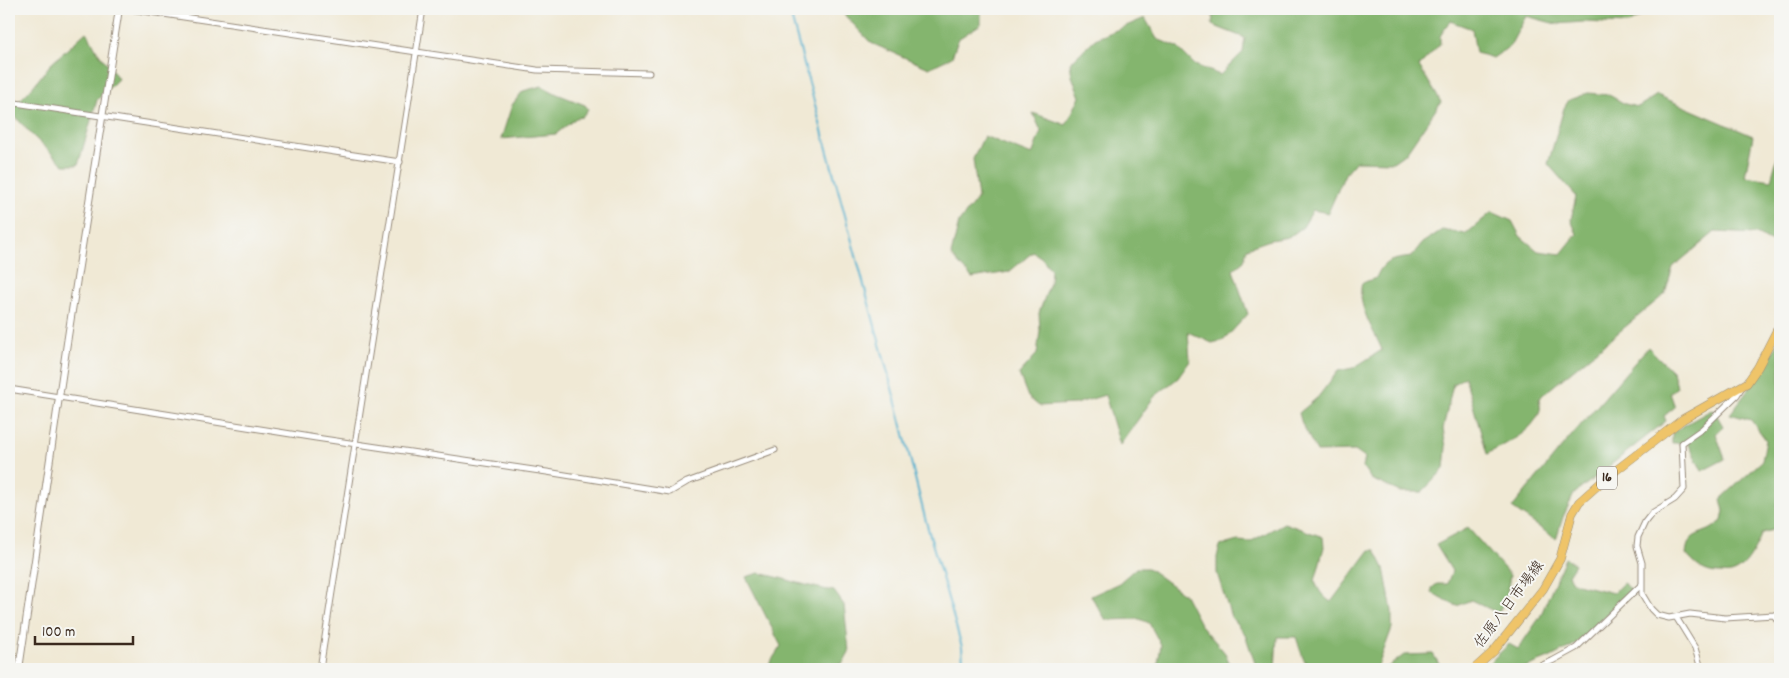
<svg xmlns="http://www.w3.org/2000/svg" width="1789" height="678" viewBox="0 0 1789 678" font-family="Dekko,'Klee One',sans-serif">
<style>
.forest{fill:#84b56e;stroke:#607046}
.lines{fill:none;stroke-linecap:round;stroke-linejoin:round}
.stream{stroke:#50b0cf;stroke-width:2}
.minor-casing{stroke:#968a7a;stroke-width:7}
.tertiary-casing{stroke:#968a7a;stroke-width:8}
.primary-casing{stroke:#968a7a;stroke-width:9}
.minor{stroke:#fff;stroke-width:5}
.tertiary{stroke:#fff;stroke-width:6}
.primary{stroke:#efc469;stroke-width:8}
.labels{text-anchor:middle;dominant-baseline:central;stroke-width:4;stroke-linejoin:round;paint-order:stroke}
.shield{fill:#f6f6f2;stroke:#73675e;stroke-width:1}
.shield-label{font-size:14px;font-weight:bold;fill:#3b2a1e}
.street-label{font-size:15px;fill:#3b2a1e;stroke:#f6f6f2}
</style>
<rect width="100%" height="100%" fill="#f6f6f2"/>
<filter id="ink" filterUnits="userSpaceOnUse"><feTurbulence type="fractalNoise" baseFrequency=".02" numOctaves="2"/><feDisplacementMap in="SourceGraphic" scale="10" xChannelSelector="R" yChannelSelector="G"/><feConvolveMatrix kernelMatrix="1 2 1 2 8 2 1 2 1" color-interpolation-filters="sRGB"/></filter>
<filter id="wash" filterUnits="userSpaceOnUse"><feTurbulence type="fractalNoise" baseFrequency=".0096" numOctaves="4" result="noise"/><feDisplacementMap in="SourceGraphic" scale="20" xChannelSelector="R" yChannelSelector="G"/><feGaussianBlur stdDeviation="1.12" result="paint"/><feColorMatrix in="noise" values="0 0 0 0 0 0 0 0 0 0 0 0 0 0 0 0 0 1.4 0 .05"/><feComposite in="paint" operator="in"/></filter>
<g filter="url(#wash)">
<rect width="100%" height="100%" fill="#f0e9d5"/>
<path class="forest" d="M839 9H981V24L958 39 952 57 929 68 871 43Z
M1214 9H1648L1647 12 1628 24 1583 22 1556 24 1526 16 1510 46 1493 58 1476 53 1472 29 1450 21 1440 36V44L1419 66 1441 102 1406 153 1393 162 1356 161 1345 174 1328 213 1313 210 1303 227 1289 237 1270 240 1247 248 1244 261 1233 270 1248 314 1224 340 1212 343 1188 332 1190 361 1178 378 1154 397 1120 445 1105 395 1075 404 1039 406 1028 397 1019 374 1037 354 1040 331 1039 313 1050 283 1051 270 1042 258 1033 252 1009 272 972 278 951 255 959 222 978 198 973 159 984 136 1032 155 1041 131 1033 113 1066 125 1080 97 1072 76 1070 63 1095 39 1145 18 1157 39 1177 47 1195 65 1220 75 1243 52 1245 38 1212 25Z
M86 32C91 38 93 43 96 49 103 60 112 68 118 79L97 100 78 165H64L33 136 12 113 13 107 31 89 50 65Z
M542 86 557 94 585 105 588 109 582 117 576 118 556 134 501 139 512 105 523 91Z
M1588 93 1609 95 1625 104 1638 107 1657 95 1753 136 1745 176 1771 180 1780 148V246L1756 234 1715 232 1673 267 1665 294 1539 398C1539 402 1541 406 1540 410 1534 432 1505 444 1487 454L1465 377 1453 384 1443 429 1446 447 1444 469 1422 492H1400L1371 479 1363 467 1365 458 1355 451 1317 452 1302 424 1299 413 1318 397 1338 371 1353 368 1382 350C1374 330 1356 305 1362 283L1376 278C1384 259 1392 260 1411 257L1422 243 1442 230 1466 234 1492 212 1512 221 1520 236 1538 251 1561 254 1577 234 1571 220 1576 196 1548 164 1564 108 1569 100Z
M1780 340V495L1776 505 1780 508V526L1776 529 1762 533C1756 546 1748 569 1731 573 1728 574 1723 573 1719 573 1704 573 1695 565 1686 554 1688 536 1694 536 1709 530 1713 528 1718 524 1722 521L1724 511 1721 499 1762 461 1766 440 1751 420 1730 414 1758 377Z
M1648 347 1673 372 1677 387 1670 393 1675 407 1664 416 1666 421 1574 494 1563 517 1556 539 1512 508 1560 449Z
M1713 409 1723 426 1716 434 1725 459 1702 471 1688 443H1672V433L1681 427Z
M1284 523 1323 537 1324 547 1315 581C1318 590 1323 597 1331 602L1370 550H1375L1384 568 1392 611V628L1377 669H1310L1303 658 1296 637H1277L1275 669H1257L1245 634 1231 617 1217 573V557L1220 546 1238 541 1250 542Z
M1468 528 1510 575 1506 600 1498 613 1471 600 1457 606 1432 593V588L1437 584H1447L1452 571 1436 545Z
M1565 558 1575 564 1568 575 1573 583 1613 593 1623 583 1632 590 1576 644 1549 658 1521 669H1483L1509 644 1518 649 1540 617Z
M1136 568H1148L1185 595 1200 624 1225 653 1232 669H1157L1161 645 1149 623 1140 619 1106 620 1091 596 1119 583Z
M759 573C784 578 808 587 834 591L844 605 849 652 843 663 830 669H766L781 646 746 577Z
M1433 654 1442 669H1385L1404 655Z"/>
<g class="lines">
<path class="stream" d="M789 9 900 418 925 518 962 647 963 661 962 669"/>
</g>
</g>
<g filter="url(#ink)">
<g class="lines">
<defs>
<path id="minor" d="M130 9 537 70 649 73
M9 102 400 162
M1742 387 1737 395 1702 429 1682 443 1684 489 1675 499 1652 513 1645 522 1638 537 1637 546 1642 563V594L1651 609 1657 615 1669 618 1690 614 1725 618 1774 615 1780 614
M9 389 316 438 547 472 670 492 687 482 775 450
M1774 615 1780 624
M1676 617 1695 648 1701 669
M320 669 423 9
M1533 669 1552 661 1576 648 1641 585"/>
<path id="tertiary" d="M19 669 67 343 119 9"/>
<path id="primary" d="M1474 669 1494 651 1543 589 1560 559 1572 514 1579 502 1606 478 1683 419 1747 383 1758 367 1780 324"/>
</defs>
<use href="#minor" class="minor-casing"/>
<use href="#tertiary" class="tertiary-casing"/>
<use href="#primary" class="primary-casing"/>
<use href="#minor" class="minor"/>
<use href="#tertiary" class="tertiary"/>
<use href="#primary" class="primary"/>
</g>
</g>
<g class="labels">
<rect class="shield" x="1597" y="466.5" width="20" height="23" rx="4"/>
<g class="shield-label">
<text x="1607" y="478">16</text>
</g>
<g class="street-label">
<text transform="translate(1510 605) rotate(-53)">佐原八日市場線</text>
</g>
</g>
<rect width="1789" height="678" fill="none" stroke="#f6f6f2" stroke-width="30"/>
<path d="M35 636v8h98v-8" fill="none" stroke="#3b2a1e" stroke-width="2.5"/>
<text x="42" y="636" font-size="15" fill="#3b2a1e" stroke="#f6f6f2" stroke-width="4" paint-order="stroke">100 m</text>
</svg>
